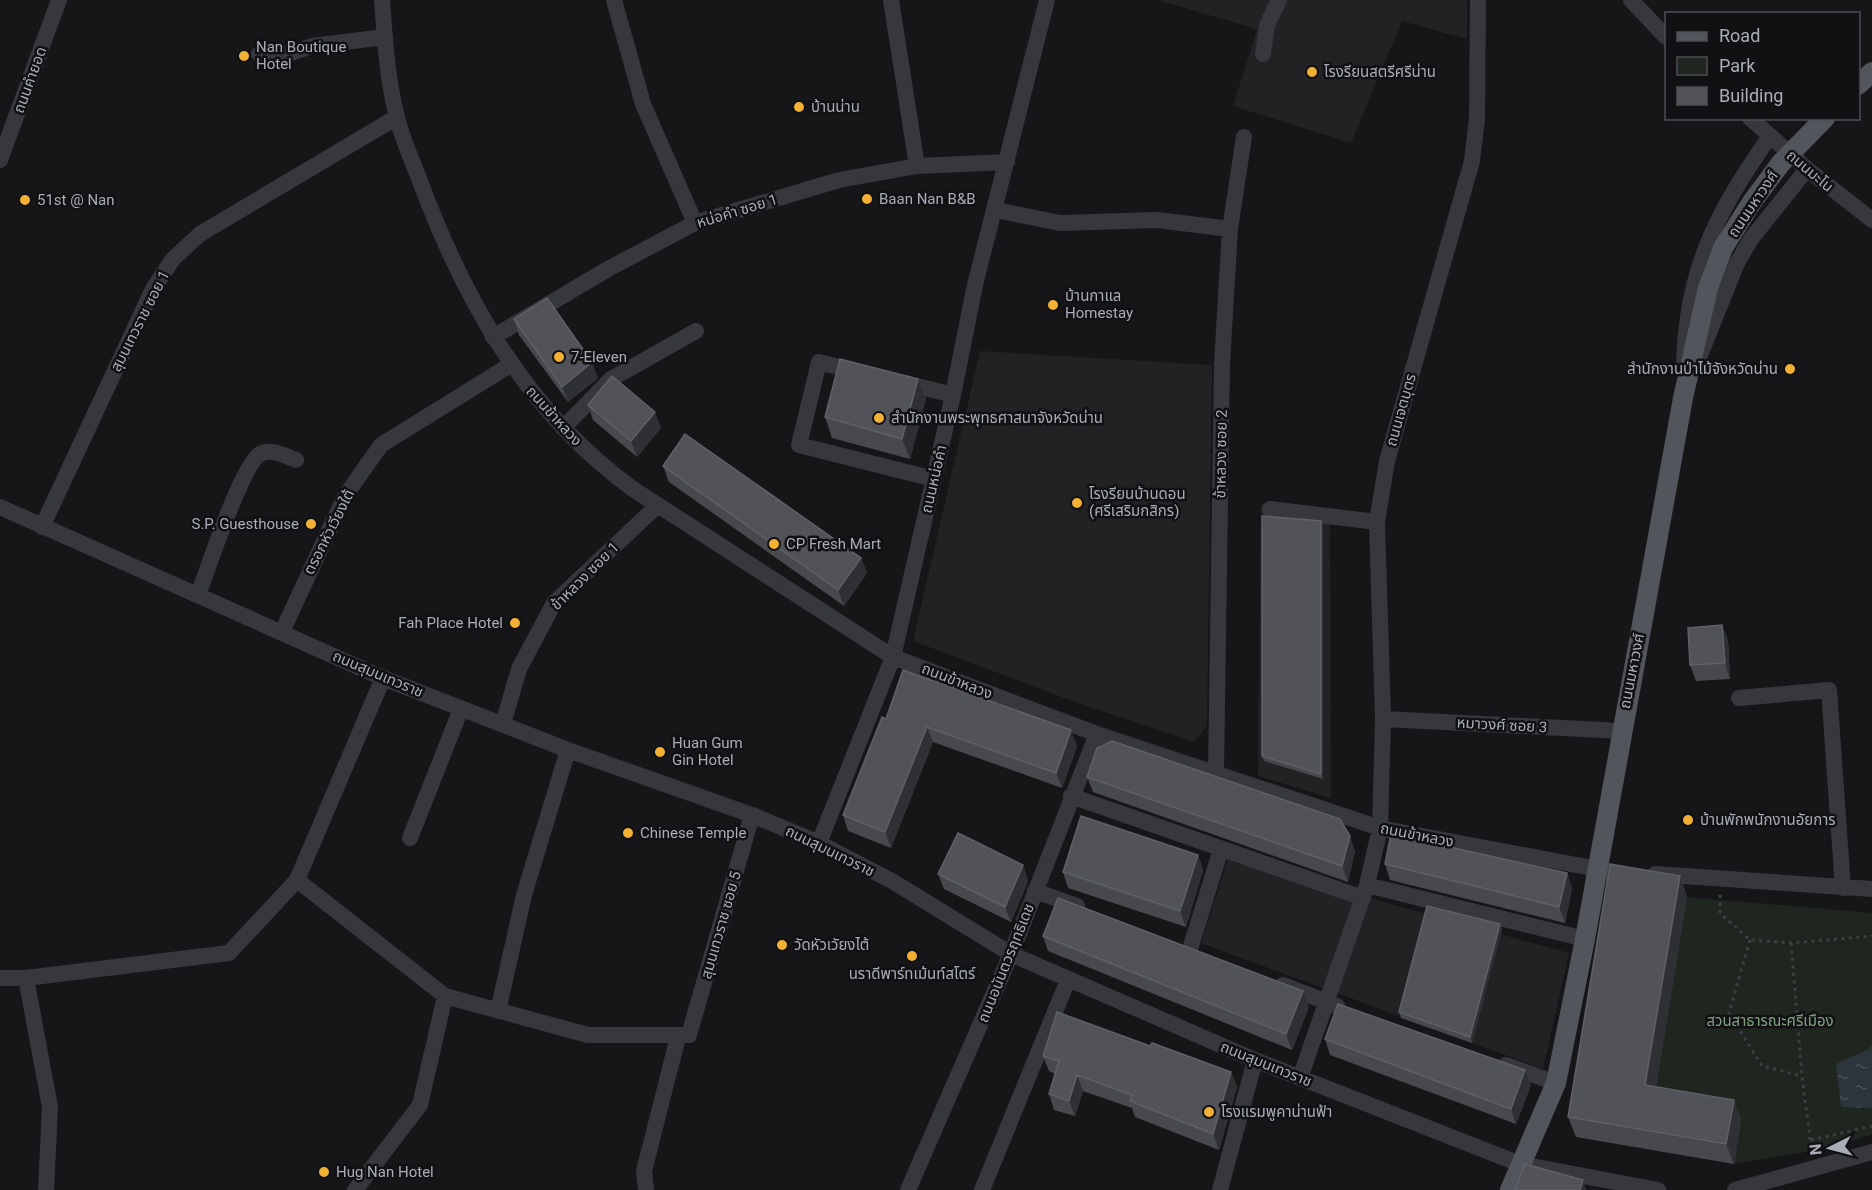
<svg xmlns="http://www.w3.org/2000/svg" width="1872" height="1190" viewBox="0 0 1872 1190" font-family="Roboto,'Noto Sans Thai',sans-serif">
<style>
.built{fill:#222225}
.park{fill:#1e261f}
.water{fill:url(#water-ripples)}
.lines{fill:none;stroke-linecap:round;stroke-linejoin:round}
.path{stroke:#3d3f44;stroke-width:3;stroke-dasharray:3 4.5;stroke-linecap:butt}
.minor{stroke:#37383d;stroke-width:16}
.major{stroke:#53555c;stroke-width:20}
.major-bridge{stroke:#53555c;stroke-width:20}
.wall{fill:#47494d}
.shaded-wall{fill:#2f3033}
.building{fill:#525359;stroke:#5f6168;stroke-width:1.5}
.poi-dot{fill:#f2b134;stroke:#111113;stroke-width:2}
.labels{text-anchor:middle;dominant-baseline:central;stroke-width:5;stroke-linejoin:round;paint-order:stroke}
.poi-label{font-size:15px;fill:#a8adb8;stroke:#111113;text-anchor:start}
.street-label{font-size:15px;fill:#a8adb8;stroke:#111113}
.park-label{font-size:15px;fill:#7fa381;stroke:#111113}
</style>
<defs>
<pattern id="water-ripples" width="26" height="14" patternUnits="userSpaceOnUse" patternTransform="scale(1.5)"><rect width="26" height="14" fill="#2c353c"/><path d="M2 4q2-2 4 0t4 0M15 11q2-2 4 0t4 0" fill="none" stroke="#485056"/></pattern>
</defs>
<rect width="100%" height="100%" fill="#161618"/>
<path class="built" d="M1157 0H1467V39L1402 21 1351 143 1233 106 1257 29Z
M980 351 1212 365 1207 726 1194 742 1075 702 913 641Z
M1261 504 1330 511 1331 798 1258 776Z
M1228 859 1569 953 1543 1069 1201 943Z"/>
<path class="park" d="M1687 897 1872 913V1135L1812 1151 1734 1164 1653 1105Z"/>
<path class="water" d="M1872 1045V1108L1841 1107 1836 1064 1869 1049Z"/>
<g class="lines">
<path class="path" d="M1720 895V913L1750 940 1791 943 1872 936
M1750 940 1729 1013 1762 1066 1802 1076
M1791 943 1802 1076 1812 1154
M1811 1140 1872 1126"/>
<path class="minor" d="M382 0C385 39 387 79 397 117 402 139 412 160 420 181 465 302 527 412 633 489L893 657 1097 734 1380 828 1608 871
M614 0 643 104 695 223
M891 0 917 166
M1631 0 1666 37
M259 54H288L312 46 385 37
M1263 54 1267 25 1279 0
M1750 118 1807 169 1872 220
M0 160 59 0
M996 210 1060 223 1157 220 1230 229
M493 337 608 269 695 223 839 180 917 166 1007 162
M1698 360 1737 263 1751 239 1807 169
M1684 370C1685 272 1715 215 1770 136
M859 372 819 362 799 445 934 479
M901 382 953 395
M563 428 611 379 696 331
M0 507 383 678 568 750 752 815 819 843 892 881 1011 954 1255 1060 1520 1164 1658 1190
M1270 509 1377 522
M42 527 153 289 173 259 200 234 397 117
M198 595C208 569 241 466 260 454 271 448 286 456 296 460
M282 632 345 496 381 445 510 365
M1739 698 1829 690 1843 888
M1383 719 1621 731
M503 724 519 669 554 603 658 505
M1216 773 1222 363 1230 229 1244 137
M1071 796 1363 898
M410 838 461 709
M819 843 893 657 953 395 975 285 1047 0
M1655 874 1872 889
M297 880 383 678
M1367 885 1585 939
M1035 891 1077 906
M1190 949 1221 849
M0 978H26L229 953 297 880 445 996 588 1035H689L752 815
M26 978 50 1107 46 1190
M1283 985 1337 1006
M498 1011 524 895 568 750
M1506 1065 1556 1083
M1300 1078 1367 885 1380 828 1383 719 1377 522 1387 461 1472 161 1477 119 1478 0
M355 1190 420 1105 445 996
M646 1190 644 1171 678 1037
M908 1190 1011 954 1097 734
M982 1190 1068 980
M1220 1190 1255 1060
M1735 1190 1872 1152"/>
<path class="major" d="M1858 85 1872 72
M1510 1190 1556 1083 1585 939 1683 398 1708 288 1723 248 1752 202 1781 163"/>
<path class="major-bridge" d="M1781 163 1825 118"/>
</g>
<path class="wall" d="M514 319 598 378 568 402 519 335Z
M918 379 926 399 910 459 832 438 825 417Z
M588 405 661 428 637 457 593 420Z
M663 466 861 558 867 573 844 606 669 482Z
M1321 521 1323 526V779L1264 761 1262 756Z
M1722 625 1728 641 1730 679 1696 681 1690 665Z
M886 719 1077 746 1062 788 933 742 891 848 848 831 843 815Z
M1087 777 1355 851 1348 882 1093 792Z
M1198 855 1203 870 1186 927 1068 888 1063 872Z
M1385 864 1567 873 1572 888 1565 923 1390 880Z
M1023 865 1028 881 1011 922 944 889 938 874Z
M1680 876 1687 897 1656 1087 1734 1100 1741 1120 1734 1164 1576 1137 1568 1117Z
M1502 929 1472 1043 1401 1018 1399 1012Z
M1043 936 1309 1007 1292 1050 1048 951Z
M1325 1039 1531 1085 1516 1124 1330 1055Z
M1150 1046 1231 1072 1237 1087 1219 1150 1135 1117 1132 1108 1083 1091 1075 1116 1054 1110 1049 1094 1055 1074 1049 1071 1043 1056Z"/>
<path class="shaded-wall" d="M592 362 598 378 568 402 562 387Z
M918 379 926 399 910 459 902 439Z
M655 412 661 428 637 457 631 441Z
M1321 521 1323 526V779L1321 774Z
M861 558 867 573 844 606 838 590Z
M1722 625 1728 641 1730 679 1725 663Z
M927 727 933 742 891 848 885 832Z
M1071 730 1077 746 1062 788 1056 773Z
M1350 836 1355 851 1348 882 1342 866Z
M1198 855 1203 870 1186 927 1180 911Z
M1023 865 1028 881 1011 922 1005 907Z
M1567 873 1572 888 1565 923 1559 907Z
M1680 876 1687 897 1653 1105 1645 1085Z
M1500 924 1502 929 1472 1043 1470 1037Z
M1303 991 1309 1007 1292 1050 1286 1034Z
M1525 1070 1531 1085 1516 1124 1511 1109Z
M1231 1072 1237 1087 1219 1150 1213 1134Z
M1077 1075 1083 1091 1075 1116 1069 1101Z
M1734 1100 1741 1120 1734 1164 1726 1144Z
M1583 1180 1586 1190H1580Z"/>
<path class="building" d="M547 298 592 362 562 387 514 319Z
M840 359 918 379 902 439 825 417Z
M612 376 655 412 631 441 588 405Z
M685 434 861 558 838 590 663 466Z
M1262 516 1321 521V774L1262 756Z
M1722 625 1725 663 1690 665 1688 628Z
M903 670 1071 730 1056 773 927 727 885 832 843 815 882 717 886 719Z
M1112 741 1340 819 1350 836 1342 866 1087 777 1097 748Z
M1081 816 1198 855 1180 911 1063 872Z
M958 833 1023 865 1005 907 938 874Z
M1391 834 1567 873 1559 907 1385 864Z
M1610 864 1680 876 1645 1085 1734 1100 1726 1144 1568 1117Z
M1058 898 1303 991 1286 1034 1043 936Z
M1427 906 1500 924 1470 1037 1399 1012Z
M1338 1004 1525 1070 1511 1109 1325 1039Z
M1057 1012 1150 1046 1152 1043 1231 1072 1213 1134 1130 1101 1132 1095 1077 1075 1069 1101 1049 1094 1059 1061 1043 1056Z
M1525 1164 1583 1180 1580 1190H1515Z"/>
<g class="poi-dot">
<circle cx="244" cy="56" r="6"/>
<circle cx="1312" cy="72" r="6"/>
<circle cx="799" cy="107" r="6"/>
<circle cx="867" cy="199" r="6"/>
<circle cx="25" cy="200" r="6"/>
<circle cx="1053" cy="305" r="6"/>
<circle cx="559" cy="357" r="6"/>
<circle cx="1790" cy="369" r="6"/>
<circle cx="879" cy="418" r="6"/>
<circle cx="1077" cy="503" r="6"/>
<circle cx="311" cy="524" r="6"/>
<circle cx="774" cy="544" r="6"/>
<circle cx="515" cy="623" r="6"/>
<circle cx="660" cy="752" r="6"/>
<circle cx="1688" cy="820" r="6"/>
<circle cx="628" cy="833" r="6"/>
<circle cx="782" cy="945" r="6"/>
<circle cx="912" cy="956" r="6"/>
<circle cx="1209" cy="1112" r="6"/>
<circle cx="324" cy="1172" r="6"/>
</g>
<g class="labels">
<g class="poi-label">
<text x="256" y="47">Nan Boutique<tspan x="256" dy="17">Hotel</tspan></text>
<text x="1324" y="72">โรงรียนสตรีศรีน่าน</text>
<text x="811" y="107">บ้านน่าน</text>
<text x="879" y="199">Baan Nan B&amp;B</text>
<text x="37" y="200">51st @ Nan</text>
<text x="1065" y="296">บ้านกาแล<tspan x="1065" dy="17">Homestay</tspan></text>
<text x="571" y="357">7-Eleven</text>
<text x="1778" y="369" text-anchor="end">สำนักงานป่าไม้จังหวัดน่าน</text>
<text x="891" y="418">สำนักงานพระพุทธศาสนาจังหวัดน่าน</text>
<text x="1089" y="494">โรงรียนบ้านดอน<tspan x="1089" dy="17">(ศรีเสริมกสิกร)</tspan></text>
<text x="299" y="524" text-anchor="end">S.P. Guesthouse</text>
<text x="786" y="544">CP Fresh Mart</text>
<text x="503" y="623" text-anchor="end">Fah Place Hotel</text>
<text x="672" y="743">Huan Gum<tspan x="672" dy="17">Gin Hotel</tspan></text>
<text x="1700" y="820">บ้านพักพนักงานอัยการ</text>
<text x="640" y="833">Chinese Temple</text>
<text x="794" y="945">วัดหัวเวัยงไต้</text>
<text x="912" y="974" text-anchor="middle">นราดีพาร์ทเม้นท์สโตร์</text>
<text x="1221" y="1112">โรงแรมพูคาน่านฟ้า</text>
<text x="336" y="1172">Hug Nan Hotel</text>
</g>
<g class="street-label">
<text transform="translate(30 80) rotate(-70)">ถนนคำยอด</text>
<text transform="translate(1810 171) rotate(40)">ถนนมะโน</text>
<text transform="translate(1753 204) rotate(-56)">ถนนมหาวงศ์</text>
<text transform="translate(737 211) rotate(-17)">หน่อคำ ซอย 1</text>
<text transform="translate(140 321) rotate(-63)">สุมนเทวราช ซอย 1</text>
<text transform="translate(1401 410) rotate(-74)">ถนนเจตบุตร</text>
<text transform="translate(554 416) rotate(48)">ถนนข้าหลวง</text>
<text transform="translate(1221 454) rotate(-89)">ข้าหลวง ซอย 2</text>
<text transform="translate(934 479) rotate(-77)">ถนนหน่อคำ</text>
<text transform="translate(329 532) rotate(-63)">ตรอกหัวเวียงใต้</text>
<text transform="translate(585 576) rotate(-45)">ข้าหลวง ซอย 1</text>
<text transform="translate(1632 671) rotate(-79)">ถนนมหาวงศ์</text>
<text transform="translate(378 674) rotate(23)">ถนนสุมนเทวราช</text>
<text transform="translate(957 681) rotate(21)">ถนนข้าหลวง</text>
<text transform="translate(1502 725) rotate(3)">หมาวงศ์ ซอย 3</text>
<text transform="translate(1417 835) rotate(11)">ถนนข้าหลวง</text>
<text transform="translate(830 851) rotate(26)">ถนนสุมนเทวราช</text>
<text transform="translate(721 925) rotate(-74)">สุมนเทวราช ซอย 5</text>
<text transform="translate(1006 963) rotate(-68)">ถนนอนันตวรฤทธิเดช</text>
<text transform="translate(1266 1064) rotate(22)">ถนนสุมนเทวราช</text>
</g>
<g class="park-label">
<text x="1770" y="1021">สวนสาธารณะศรีเมือง</text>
</g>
</g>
<rect x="1665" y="12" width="195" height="108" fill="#111113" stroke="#4d4f55" stroke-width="1.5"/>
<rect x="1677" y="32" width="30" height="9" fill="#53555c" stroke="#4d4f55" stroke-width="1.5"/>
<text x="1719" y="42" font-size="18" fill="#a8adb8">Road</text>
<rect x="1677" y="57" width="30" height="18" fill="#1e261f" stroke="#4d4f55" stroke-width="1.5"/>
<text x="1719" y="72" font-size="18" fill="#a8adb8">Park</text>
<rect x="1677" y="87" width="30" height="18" fill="#525359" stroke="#4d4f55" stroke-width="1.5"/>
<text x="1719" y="102" font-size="18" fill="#a8adb8">Building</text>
<g transform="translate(1830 1148) rotate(264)" stroke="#111113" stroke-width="4.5" paint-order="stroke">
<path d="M0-4.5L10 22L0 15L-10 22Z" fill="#a8adb8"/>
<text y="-9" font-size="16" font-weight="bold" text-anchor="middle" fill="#a8adb8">N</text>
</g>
</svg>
